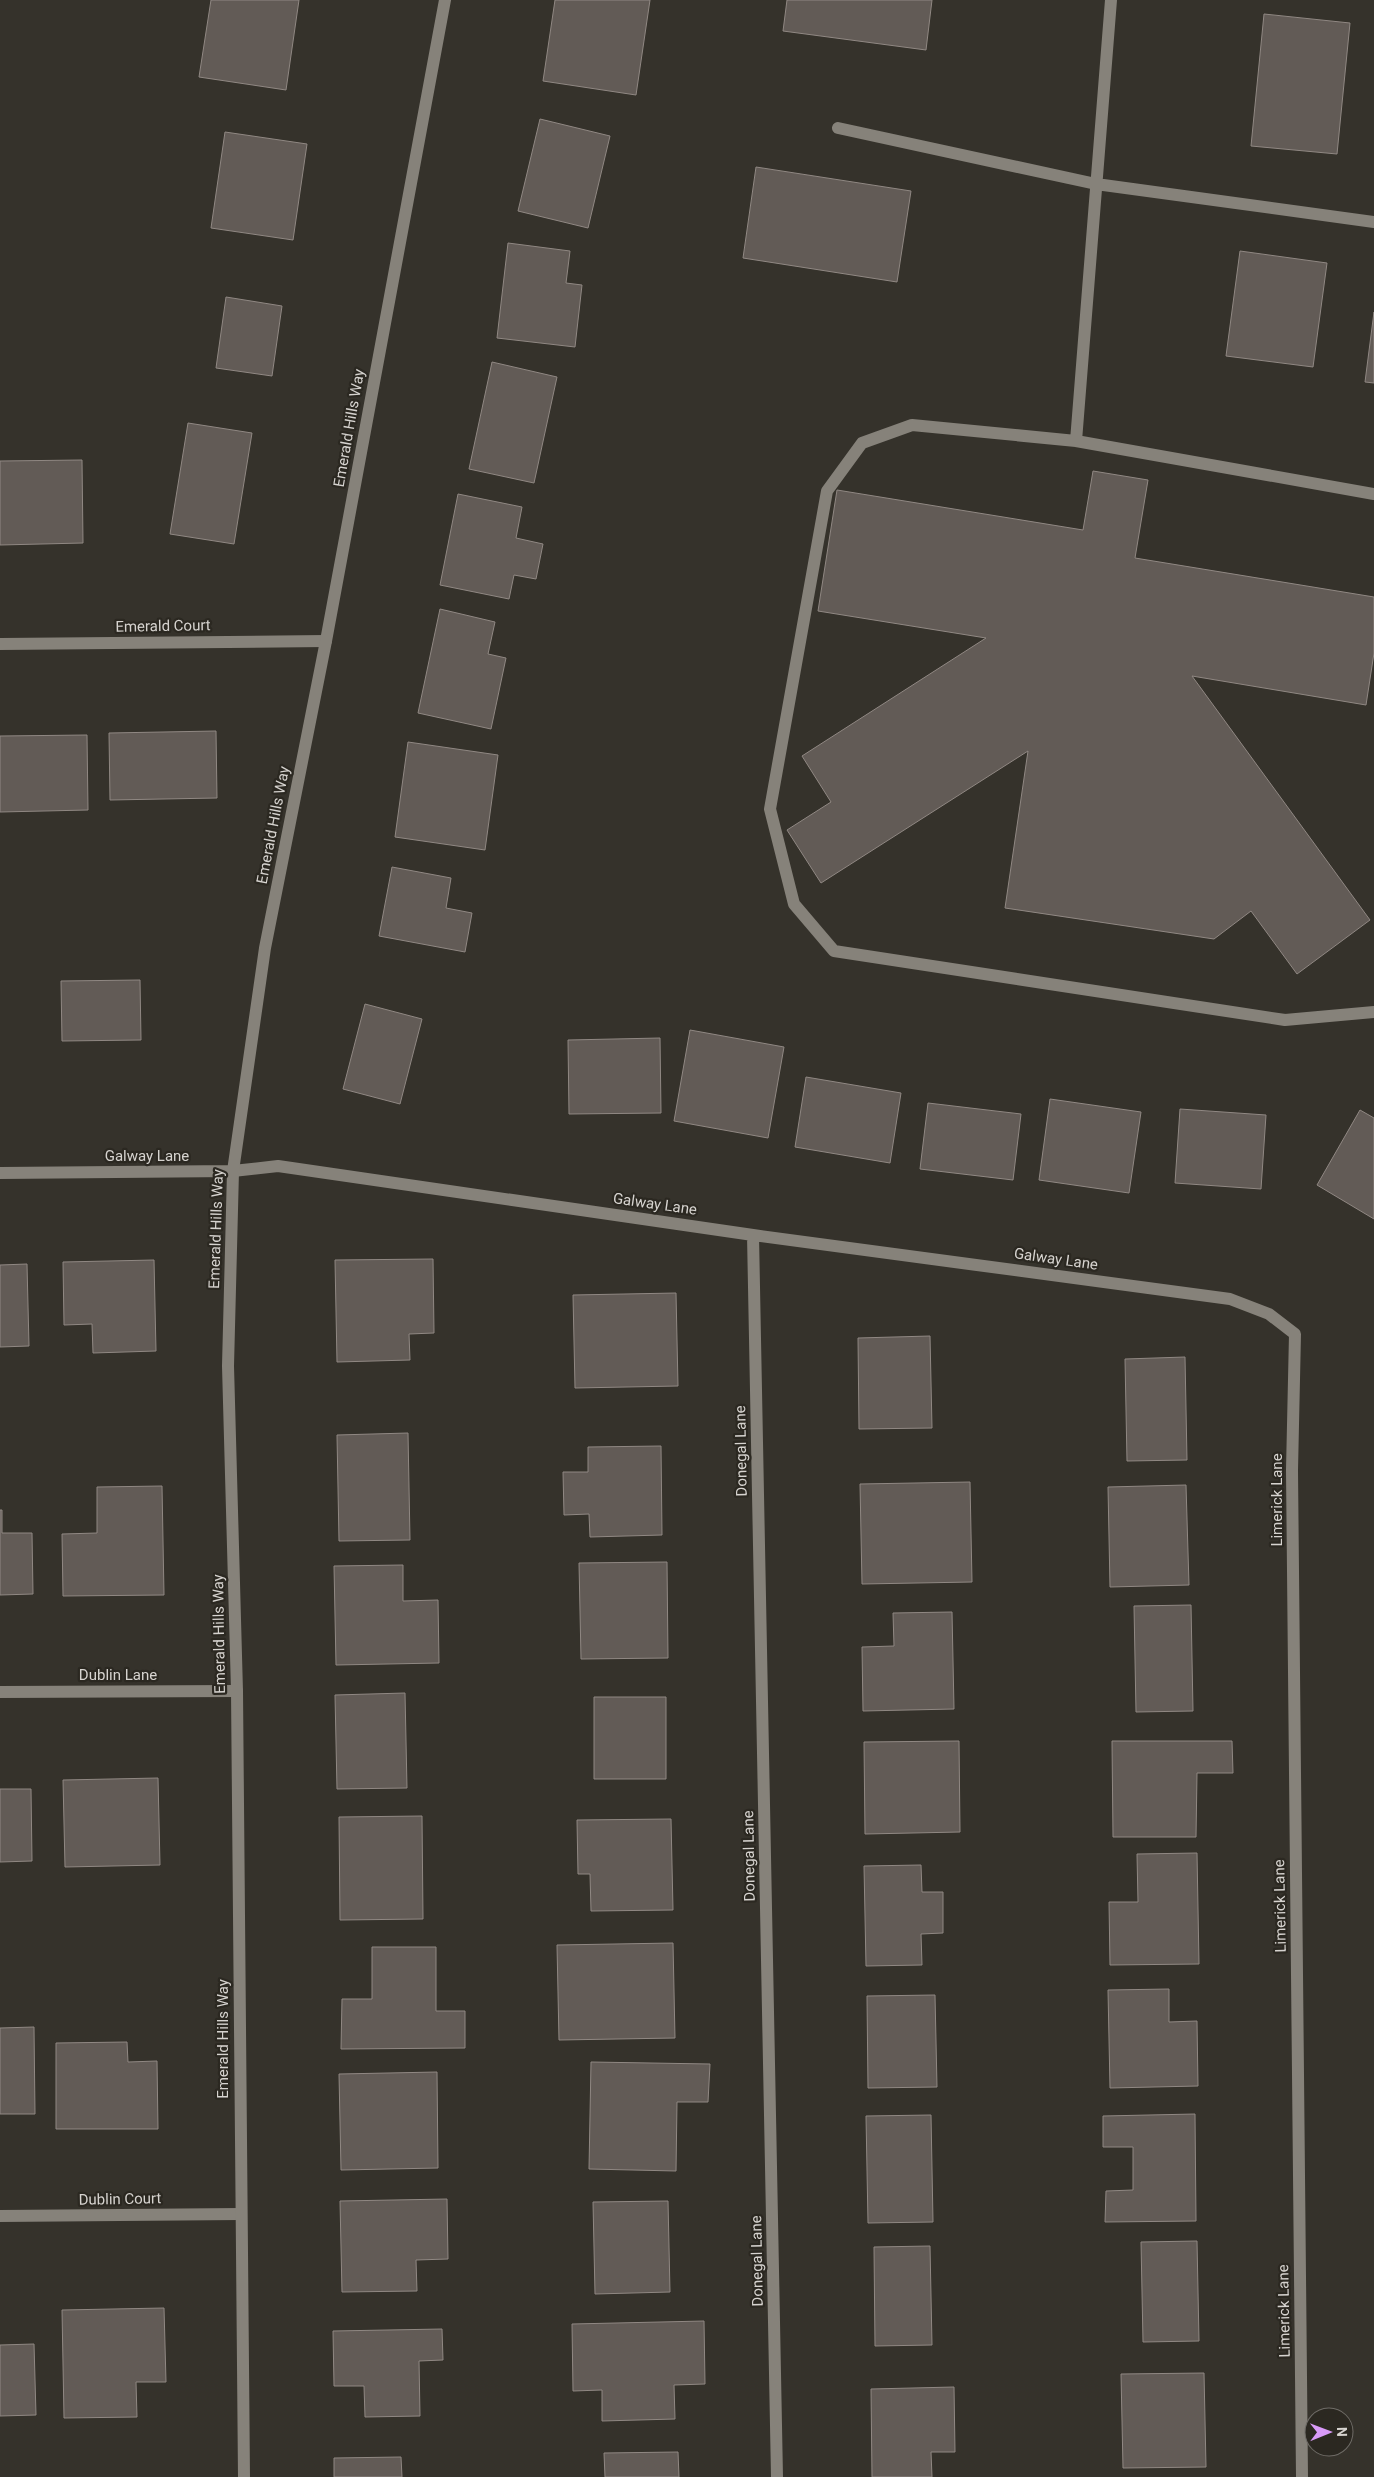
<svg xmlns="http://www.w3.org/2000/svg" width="1374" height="2477" viewBox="0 0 1374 2477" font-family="Roboto,sans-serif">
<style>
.building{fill:#625b56;stroke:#908883}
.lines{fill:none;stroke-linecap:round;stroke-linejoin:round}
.lane{stroke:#86827a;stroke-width:12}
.street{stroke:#86827a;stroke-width:12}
.secondary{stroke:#86827a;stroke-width:12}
.labels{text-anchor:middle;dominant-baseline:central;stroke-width:4.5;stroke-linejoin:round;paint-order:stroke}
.street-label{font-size:15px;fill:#d6d3cf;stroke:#2b2821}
</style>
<rect width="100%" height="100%" fill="#35322b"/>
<path class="building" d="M211 0H299L286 90 199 77Z
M555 0H650L636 95 543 81Z
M787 0H932L926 50 783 31Z
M1264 14 1350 23 1337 154 1251 146Z
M540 119 610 136 588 228 518 211Z
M225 132 307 144 293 240 211 228Z
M756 167 911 191 897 282 743 258Z
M508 243 570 251 566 283 582 285 575 347 497 338Z
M1240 251 1327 263 1313 367 1226 356Z
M226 297 282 306 272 376 216 368Z
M1374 312V383L1365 382Z
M492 362 557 377 534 483 469 469Z
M188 423 252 433 234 544 170 534Z
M82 460 83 543 0 545V461Z
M1093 471 1148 480 1135 558 1374 597V653L1366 705 1192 676 1370 920 1297 974 1251 911 1214 939 1005 908 1028 751 821 883 787 830 831 802 802 756 986 638 818 611 837 490 1083 530Z
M458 494 522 507 516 538 543 544 536 579 514 575 509 599 440 585Z
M440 609 495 622 488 654 506 658 491 729 418 713Z
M216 731 217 798 110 800 109 733Z
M87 735 88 810 0 812V736Z
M408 742 498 755 485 850 395 837Z
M392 867 451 878 446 908 472 913 465 952 379 936Z
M140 980 141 1040 62 1041 61 981Z
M365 1004 422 1019 400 1104 343 1089Z
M690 1030 784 1047 768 1138 674 1121Z
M660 1038 661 1113 569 1114 568 1040Z
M806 1077 901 1093 890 1163 795 1147Z
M1050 1099 1141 1112 1129 1193 1039 1180Z
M928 1103 1021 1114 1013 1180 920 1169Z
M1180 1109 1266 1115 1261 1189 1175 1183Z
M1360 1110 1374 1118V1219L1317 1185Z
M433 1259 434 1333 409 1334 410 1360 337 1362 335 1260Z
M154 1260 156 1351 93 1353 92 1324 64 1325 63 1262Z
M27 1264 29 1346 0 1347V1265Z
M676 1293 678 1386 575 1388 573 1295Z
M930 1336 932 1428 859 1429 858 1338Z
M1185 1357 1187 1460 1127 1461 1125 1359Z
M408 1433 410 1540 339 1541 337 1435Z
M661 1446 662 1535 590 1537 589 1514 564 1515 563 1472H588V1447Z
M970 1482 972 1582 862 1584 860 1484Z
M1186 1485 1189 1585 1110 1587 1108 1487Z
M162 1486 164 1595 63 1596 62 1534 97 1533V1487Z
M0 1510H2V1533H32L33 1594 0 1595Z
M667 1562 668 1658 581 1659 579 1563Z
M403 1565V1601L438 1600 439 1663 336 1665 334 1566Z
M1191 1605 1193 1711 1136 1712 1134 1606Z
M952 1612 954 1709 863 1711 862 1647 894 1646 893 1613Z
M405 1693 407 1788 337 1789 335 1695Z
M594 1697H666V1779H594Z
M959 1741 960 1832 865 1834 864 1742Z
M1112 1741H1232L1233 1773H1197L1196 1837H1113Z
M158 1778 160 1865 65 1867 63 1780Z
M0 1789H31L32 1861 0 1862Z
M422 1816 423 1919 340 1920 339 1817Z
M671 1819 673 1910 591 1911 590 1874H578L577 1820Z
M1197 1853 1199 1964 1110 1965 1109 1902H1138L1137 1854Z
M921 1865 922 1892H943V1933L921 1934 922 1965 866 1966 864 1866Z
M673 1943 675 2038 559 2040 557 1945Z
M372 1947H436V2011H465V2048L341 2049 342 1999H372Z
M1169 1989V2022L1197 2021 1198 2086 1110 2088 1108 1990Z
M935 1995 937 2087 868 2088 867 1996Z
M34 2027 35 2114H0V2028Z
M127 2042 128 2062 157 2061 158 2129H56V2043Z
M591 2062 710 2064 708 2102H677L676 2171 589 2169Z
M437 2072 438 2168 341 2170 339 2074Z
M1195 2114 1196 2221 1105 2222 1106 2191 1133 2190V2147H1103V2116Z
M931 2115 933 2222 868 2223 866 2116Z
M447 2199 448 2259 416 2260 417 2291 342 2292 340 2201Z
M668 2201 670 2292 595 2294 593 2202Z
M1197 2241 1199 2341 1143 2342 1141 2242Z
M930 2246 932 2345 875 2346 874 2247Z
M164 2308 166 2382H136L137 2417 64 2418 62 2310Z
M704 2321 705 2384 674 2385 675 2419 602 2421V2390L573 2391 572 2324Z
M442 2329 443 2360 419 2361 420 2416 365 2417 364 2386H334L333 2331Z
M34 2344 36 2415 0 2416V2345Z
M1204 2373 1206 2467 1123 2468 1121 2374Z
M954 2387 955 2452H931L932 2477H872L871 2389Z
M678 2452 679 2477H605L604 2453Z
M401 2457 402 2477H334V2458Z"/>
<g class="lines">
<path class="lane" d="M838 128 1096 184 1374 222
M1076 441 1111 0
M1374 494 1076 441 912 425 862 443 827 491 770 809 794 904 834 951 1285 1020 1374 1012"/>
<path class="street" d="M0 644 326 641
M0 1173 233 1171 278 1166 753 1235 1230 1299 1269 1314 1295 1334 1292 1470 1302 2477
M753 1235 777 2477
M0 1692 237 1691
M0 2216 241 2214"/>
<path class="secondary" d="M244 2477 237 1691 228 1366 233 1171 265 948 326 641 445 0"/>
</g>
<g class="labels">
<g class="street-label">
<text transform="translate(349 428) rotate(-80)">Emerald Hills Way</text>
<text transform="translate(163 626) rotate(-1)">Emerald Court</text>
<text transform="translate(273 825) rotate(-79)">Emerald Hills Way</text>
<text x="147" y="1156">Galway Lane</text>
<text transform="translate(655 1204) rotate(8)">Galway Lane</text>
<text transform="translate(216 1229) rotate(-88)">Emerald Hills Way</text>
<text transform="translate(1056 1259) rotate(8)">Galway Lane</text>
<text transform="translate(741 1451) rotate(-91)">Donegal Lane</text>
<text transform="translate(1277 1500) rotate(-90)">Limerick Lane</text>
<text transform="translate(219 1634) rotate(-91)">Emerald Hills Way</text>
<text x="118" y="1675">Dublin Lane</text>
<text transform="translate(749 1856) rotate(-91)">Donegal Lane</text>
<text transform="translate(1280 1906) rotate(-91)">Limerick Lane</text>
<text transform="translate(223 2039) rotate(-90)">Emerald Hills Way</text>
<text transform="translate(120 2199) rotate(-1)">Dublin Court</text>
<text transform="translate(757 2261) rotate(-91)">Donegal Lane</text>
<text transform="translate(1284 2311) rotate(-91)">Limerick Lane</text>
</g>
</g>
<g transform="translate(1329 2432) rotate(89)"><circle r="24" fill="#2b2821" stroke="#6f6c67"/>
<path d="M0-4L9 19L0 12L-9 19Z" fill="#d89af8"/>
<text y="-8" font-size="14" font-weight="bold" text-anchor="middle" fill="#d6d3cf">N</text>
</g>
</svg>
